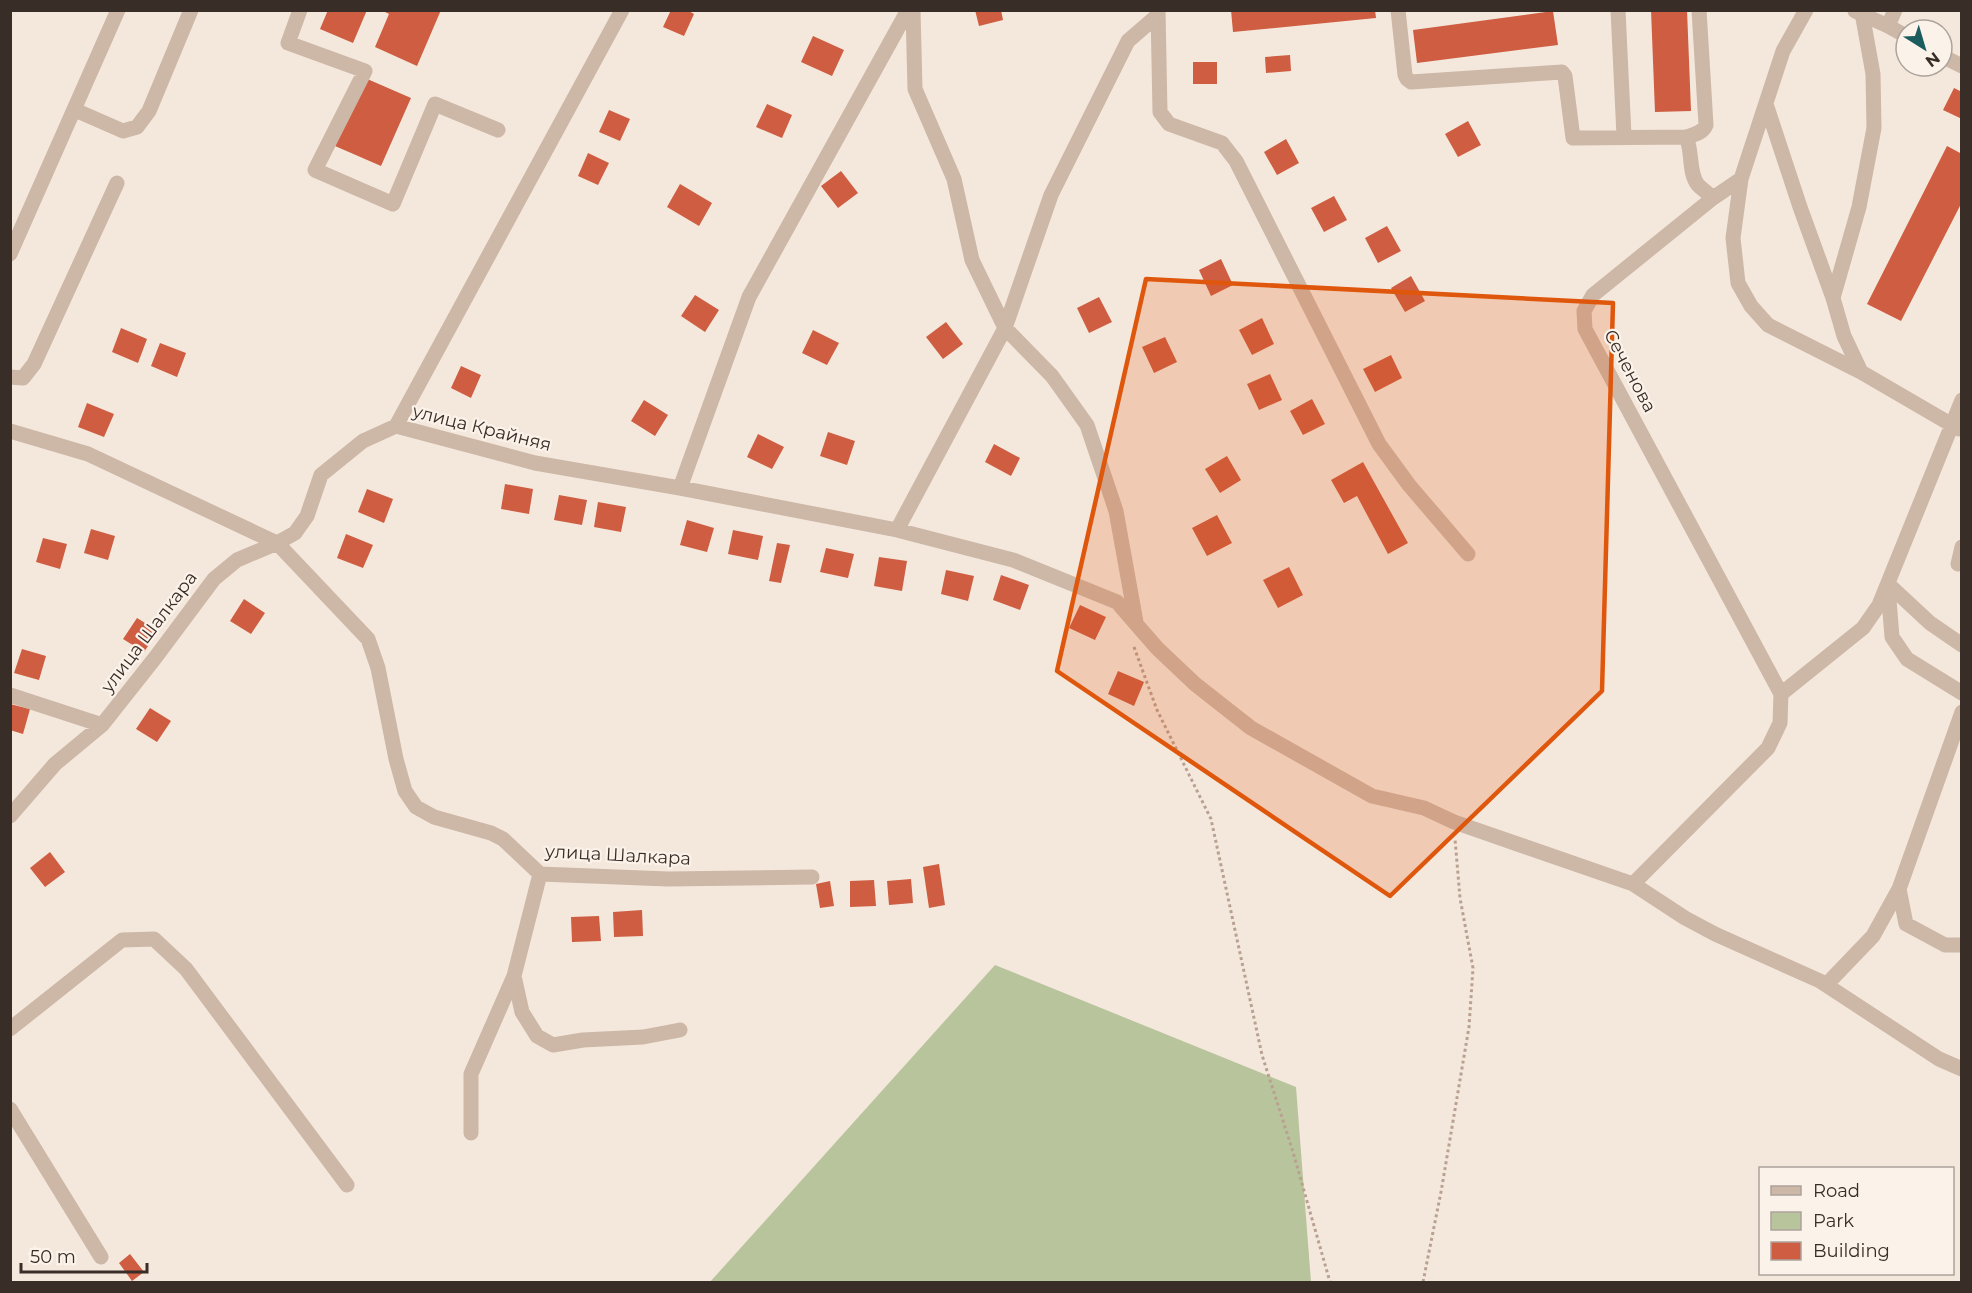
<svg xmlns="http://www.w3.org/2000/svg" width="1972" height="1293" viewBox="0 0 1972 1293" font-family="Montserrat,sans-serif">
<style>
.green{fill:#b8c49b}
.building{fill:#ce5d41}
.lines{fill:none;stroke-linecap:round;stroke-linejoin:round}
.path{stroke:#b9a191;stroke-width:3;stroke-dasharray:3 3;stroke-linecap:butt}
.minor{stroke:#cdb7a7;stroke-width:15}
.marked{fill:#df570d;fill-opacity:0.2;stroke:#df570d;stroke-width:4.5;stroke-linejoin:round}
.labels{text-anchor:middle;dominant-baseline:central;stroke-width:4.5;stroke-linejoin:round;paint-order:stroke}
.street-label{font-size:18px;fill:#392d28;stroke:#fbf2e9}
</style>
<rect width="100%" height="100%" fill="#f4e8dd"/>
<path class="green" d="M995 965 1296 1087 1311 1282H710Z"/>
<path class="building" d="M328 10H367L353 43 320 29Z
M381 10H441L417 66 375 47 389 14Z
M671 10H687L694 14 684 36 663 27Z
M975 10H1001L1003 20 979 26Z
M1231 10H1375L1376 18 1233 32Z
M1651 10H1687L1691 111 1655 112Z
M1553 11 1558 45 1417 63 1413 30Z
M813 36 844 50 832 76 801 62Z
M1290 55 1291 71 1266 73 1265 57Z
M1193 62H1217V84H1193Z
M365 78 411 98 381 166 335 146Z
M1954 88 1962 92V119L1943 110Z
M767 104 792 115 782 138 756 127Z
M609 110 630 119 620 141 599 132Z
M1468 121 1481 145 1458 157 1445 134Z
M1286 139 1299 163 1277 175 1264 152Z
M1947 146 1962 154V202L1901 321 1867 304Z
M588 153 609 163 598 185 578 176Z
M841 171 858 193 838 208 821 186Z
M680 184 712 203 699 226 667 207Z
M1334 196 1347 220 1324 232 1311 208Z
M1387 226 1401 251 1378 263 1365 238Z
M1221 259 1233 285 1211 296 1199 270Z
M1411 276 1425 301 1405 312 1391 288Z
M695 295 719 310 705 332 681 316Z
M1099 297 1112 322 1089 333 1077 308Z
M1262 318 1274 344 1252 355 1239 330Z
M946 322 963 344 943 359 926 337Z
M121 328 147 339 138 363 112 352Z
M813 330 839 343 827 365 802 353Z
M1165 337 1177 362 1154 373 1142 347Z
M160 343 186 353 177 377 151 366Z
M1391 355 1402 378 1375 392 1363 369Z
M461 366 481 375 471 398 451 388Z
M1270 374 1282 400 1259 410 1247 384Z
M1312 399 1325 424 1303 435 1290 411Z
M644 400 668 415 655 436 631 421Z
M87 403 114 414 104 437 78 427Z
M828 432 855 441 847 465 820 456Z
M758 434 784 447 772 469 747 457Z
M994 444 1020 458 1011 476 985 462Z
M1227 456 1241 480 1220 493 1205 469Z
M1363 462 1408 543 1388 554 1357 496 1344 503 1331 480Z
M505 484 533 489 529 514 501 509Z
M367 489 393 499 384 523 358 512Z
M559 495 587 500 582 525 554 520Z
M598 502 626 507 621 532 594 527Z
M1217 515 1232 543 1207 556 1192 528Z
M687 520 714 528 707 552 680 545Z
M91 529 115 536 108 560 84 553Z
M733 530 763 536 758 560 728 554Z
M346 534 373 545 363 568 337 558Z
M43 538 67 544 60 569 36 562Z
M777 543 790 545 781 583 769 581Z
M826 548 854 554 848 578 820 572Z
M879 557 907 561 902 591 874 586Z
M1289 567 1303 595 1278 608 1263 580Z
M946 570 974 576 968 601 941 594Z
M1001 575 1029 585 1020 610 993 600Z
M244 599 265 613 251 634 230 621Z
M1080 605 1106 617 1095 640 1069 628Z
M137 618 158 631 144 652 123 639Z
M22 649 46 656 39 680 14 673Z
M1118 671 1144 682 1134 706 1108 694Z
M10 704 30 709 23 734 10 730Z
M150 708 171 721 157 742 136 729Z
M50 852 65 872 45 887 30 868Z
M939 864 945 905 929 908 923 867Z
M911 879 913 903 889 905 887 881Z
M874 880 876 906 850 907V881Z
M830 881 834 906 820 908 816 884Z
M642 910 643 936 614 937 613 912Z
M599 916 601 941 572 942 571 917Z
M130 1254 144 1272 132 1281 119 1263Z"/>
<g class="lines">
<path class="path" d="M1134 647 1157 710 1211 819 1262 1055 1293 1152 1330 1282
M1423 1282 1441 1192 1469 1027 1473 968 1460 898 1455 839"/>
<path class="minor" d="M300 10 288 43 365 71 315 170 393 204 435 104 498 130
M913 10 915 89 954 179 972 260 1005 328 1052 376 1087 425 1116 511 1136 622
M1158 10 1160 112 1169 124 1222 143 1236 161 1379 444 1409 485 1468 554
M1398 10 1405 75 1407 79 1411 82 1562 72 1565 76 1573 138 1686 137C1693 151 1688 173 1698 185 1702 189 1709 194 1713 198
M1618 10 1624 136
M1855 11 1888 26 1895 10
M1888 26 1906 36
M1942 56 1962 66
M1766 104 1800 207 1833 298
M75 110 123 131 137 127 149 111 191 10
M1686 137C1693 135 1703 133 1706 125L1699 10
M1741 179 1733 238 1738 283 1751 306 1768 325 1861 372 1959 429
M10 254 118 10
M1861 372 1844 336 1833 298 1859 207 1874 128 1873 74 1862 13
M10 377 23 378 34 364 117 183
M396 426 622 10
M10 431 88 454 277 543 295 533 307 516 321 475 363 441 396 426 535 463 680 488 897 530 1013 560 1117 602 1157 648 1195 684 1251 728 1372 796 1424 808 1454 822 1633 884 1685 918 1715 934 1820 981 1939 1059 1962 1069
M680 488 749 297 908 10
M897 530 1005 328 1051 195 1128 41 1158 15
M1958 564 1962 547
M1888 584 1930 623 1962 645
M1888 587 1892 637 1907 659 1962 693
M1781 694 1585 329 1584 311 1593 295 1713 198 1741 179 1783 51 1806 10
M10 695 102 725
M10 816 55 764 102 725 155 658 214 579 237 560 277 543 368 639 378 668 396 759 405 791 416 807 434 817 491 833 503 839 540 874 668 879 812 877
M1633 884 1768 748 1780 723 1781 694 1863 628 1879 605 1962 400
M1899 889 1906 924 1945 945H1962
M514 976 522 1012 537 1036 553 1045 583 1040 643 1037 680 1030
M1826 985 1873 936 1899 889 1962 712
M10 1029 122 940 154 939 186 969 347 1185
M10 1109 101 1257
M471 1133V1074L514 976 540 874"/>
</g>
<path class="marked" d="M1146 279 1613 303 1602 691 1390 896 1057 671Z"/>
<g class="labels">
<g class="street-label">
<text transform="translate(1630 371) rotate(62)">Сеченова</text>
<text transform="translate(482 428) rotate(14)">улица Крайняя</text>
<text transform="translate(149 632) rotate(-53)">улица Шалкара</text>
<text transform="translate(618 855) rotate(3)">улица Шалкара</text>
</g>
</g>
<rect width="1972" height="1293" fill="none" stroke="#392d28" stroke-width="24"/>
<rect x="1759" y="1167" width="195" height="108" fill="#fbf2e9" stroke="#ada39c" stroke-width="1.5"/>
<rect x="1771" y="1186" width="30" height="9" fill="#cdb7a7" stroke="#ada39c" stroke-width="1.5"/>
<text x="1813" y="1197" font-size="18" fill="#392d28">Road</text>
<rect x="1771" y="1212" width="30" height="18" fill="#b8c49b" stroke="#ada39c" stroke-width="1.5"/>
<text x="1813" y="1227" font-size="18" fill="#392d28">Park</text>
<rect x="1771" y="1242" width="30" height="18" fill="#ce5d41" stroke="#ada39c" stroke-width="1.5"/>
<text x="1813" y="1257" font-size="18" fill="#392d28">Building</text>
<g transform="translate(1924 48) rotate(143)"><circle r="28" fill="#fbf2e9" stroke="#ada39c" stroke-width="1.5"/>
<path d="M0-4.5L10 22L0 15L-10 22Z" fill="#1b5c5e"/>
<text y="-9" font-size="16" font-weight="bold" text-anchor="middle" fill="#392d28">N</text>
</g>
<path d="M21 1263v9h126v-9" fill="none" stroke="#392d28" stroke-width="3"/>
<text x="30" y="1263" font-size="18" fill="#392d28" stroke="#fbf2e9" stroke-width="4.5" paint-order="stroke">50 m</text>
</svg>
